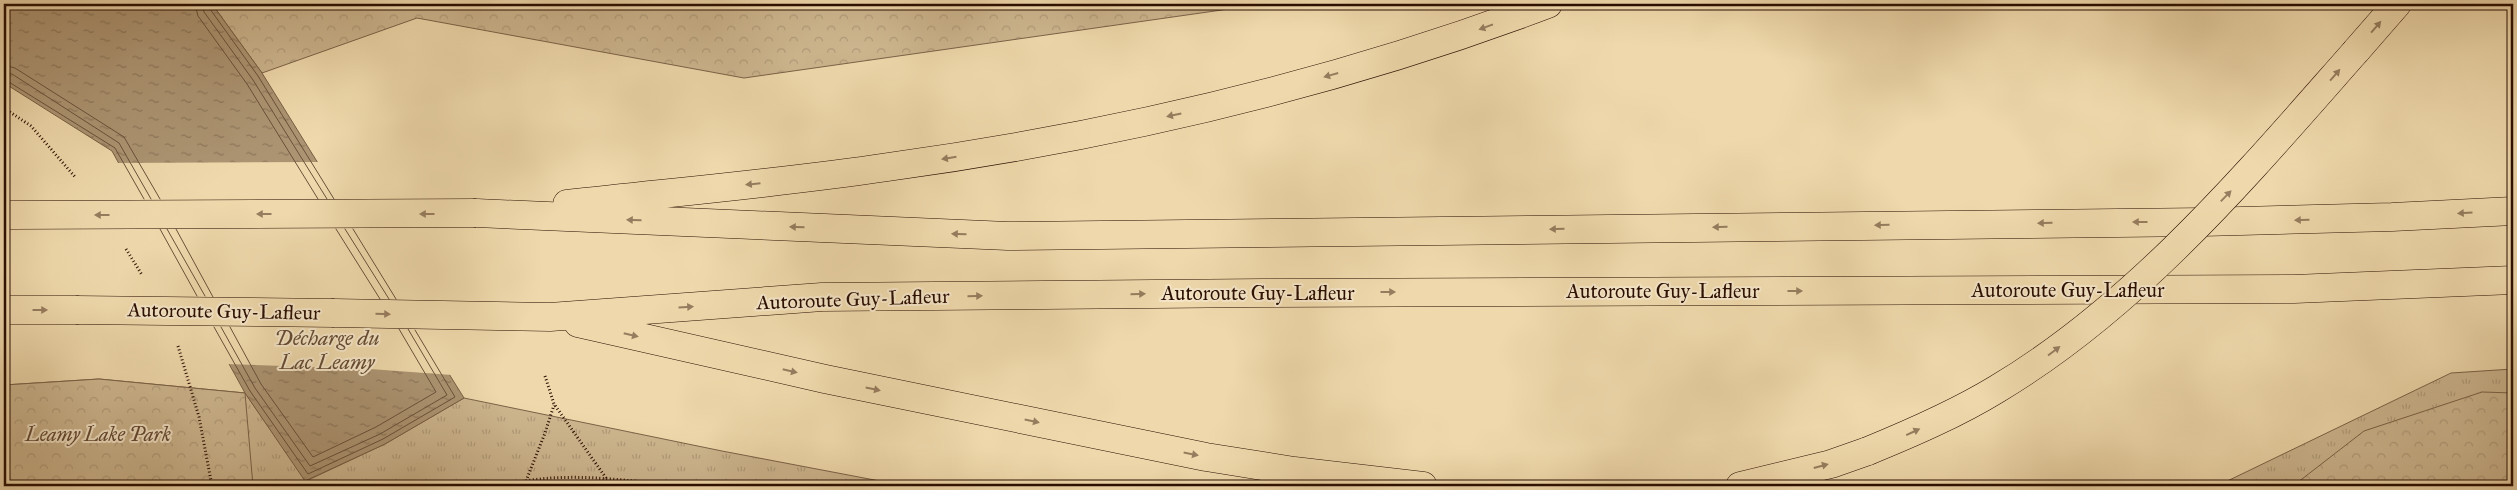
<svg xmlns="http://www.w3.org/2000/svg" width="2517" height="490" viewBox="0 0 2517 490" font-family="'IM FELL Great Primer',serif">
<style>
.grass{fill:url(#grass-tufts);stroke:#7b6248}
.forest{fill:url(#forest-crowns);stroke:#7b6248}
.water{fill:url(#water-ripples);stroke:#785e44}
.pier{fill:#efd9ac}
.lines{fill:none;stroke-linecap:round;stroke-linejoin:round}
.shore{stroke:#6a5039;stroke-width:1}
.highway-casing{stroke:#290d00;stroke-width:29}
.path{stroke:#290d00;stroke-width:3;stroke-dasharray:1 2.5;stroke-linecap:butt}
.highway{stroke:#efd9ac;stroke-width:28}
.highway-bridge-casing{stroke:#290d00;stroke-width:29;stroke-linecap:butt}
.highway-bridge{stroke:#efd9ac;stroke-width:28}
.oneway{fill:#967d5f}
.labels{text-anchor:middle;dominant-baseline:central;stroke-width:4;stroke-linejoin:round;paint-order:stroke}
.street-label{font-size:20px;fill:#290d00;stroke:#f5e6c9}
.park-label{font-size:20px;font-style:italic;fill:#624832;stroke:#f5e6c9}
.water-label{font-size:21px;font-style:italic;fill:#644a33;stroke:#f5e6c9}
</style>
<defs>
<pattern id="grass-tufts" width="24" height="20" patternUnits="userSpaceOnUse" patternTransform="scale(1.25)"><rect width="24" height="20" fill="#cdb68f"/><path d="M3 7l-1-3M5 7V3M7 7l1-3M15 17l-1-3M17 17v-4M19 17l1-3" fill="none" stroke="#b09b7a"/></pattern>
<pattern id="forest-crowns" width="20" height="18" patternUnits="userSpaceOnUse" patternTransform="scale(1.25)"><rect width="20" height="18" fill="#cdb68f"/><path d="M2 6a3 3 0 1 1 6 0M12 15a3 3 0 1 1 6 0" fill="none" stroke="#b09b7a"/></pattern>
<pattern id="water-ripples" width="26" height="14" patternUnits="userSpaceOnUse" patternTransform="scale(1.25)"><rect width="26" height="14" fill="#ac9472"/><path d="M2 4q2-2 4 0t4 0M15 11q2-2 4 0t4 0" fill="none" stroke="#8c775b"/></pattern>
</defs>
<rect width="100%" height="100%" fill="#efd9ac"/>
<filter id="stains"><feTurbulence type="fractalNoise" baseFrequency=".004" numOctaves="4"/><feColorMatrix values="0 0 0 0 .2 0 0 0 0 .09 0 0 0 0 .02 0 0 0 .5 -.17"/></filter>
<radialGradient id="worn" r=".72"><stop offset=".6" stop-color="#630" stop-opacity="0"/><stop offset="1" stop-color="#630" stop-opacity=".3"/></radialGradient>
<path class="grass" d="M2513 369V486H2217L2451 373Z
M99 379 245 393 306 481 385 444 464 398 722 451 906 486H4V385Z"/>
<path class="forest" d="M212 4H1264L744 78 417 18 262 73Z
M99 379 245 393 253 486H4V385Z
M2482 392 2513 393V486H2293L2364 431Z"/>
<path class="water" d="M4 4H212L262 73 464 398 385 444 305 481 245 393 112 151 4 83Z"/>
<path class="pier" d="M320 162 452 375 370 369 226 364 115 163Z"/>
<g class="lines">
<path class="shore" d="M195 4 198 16 247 84 318 199
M202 4 204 12 253 80 327 199
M209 4 210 9 258 76 334 199
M4 65 15 68 124 137 160 199
M4 73 12 74 119 143 151 199
M4 79 115 148 144 199
M160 229 197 296
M167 229 205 296
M176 229 213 297
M336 229 380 299
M345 229 389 299
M353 229 396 299
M214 327 250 391 308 474 383 439 455 397 415 330
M221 327 255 388 310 466 380 434 447 395 408 329
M230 327 261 384 313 457 376 427 436 392 399 329"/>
<defs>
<path id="highway" d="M2356 51 2397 4
M567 204C674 192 781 183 888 167 1113 136 1336 84 1548 4
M476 213 1008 236 2203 222 2392 217 2513 211
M4 310H76
M334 313 550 317 822 297 1263 293 2294 289 2513 280
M578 323 825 379 1206 457 1294 471 1423 486
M1740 486 1831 464 1868 451"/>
</defs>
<use href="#highway" class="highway-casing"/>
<path class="path" d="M4 108 31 126 76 178
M126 249 142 275
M178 346 199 417 212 486
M545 376 554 404 606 478
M526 481 545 433 554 405
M502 486C561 470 621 480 680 486"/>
<use href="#highway" class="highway"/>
<defs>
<path id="highway-bridge" d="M10 215 476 213
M76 310 334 313
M1868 451C1912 433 1956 414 1997 389 2139 304 2248 173 2356 51"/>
</defs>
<use href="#highway-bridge" class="highway-bridge-casing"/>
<use href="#highway-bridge" class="highway-bridge"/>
</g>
<defs><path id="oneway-solid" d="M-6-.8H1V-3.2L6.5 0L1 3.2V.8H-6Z" transform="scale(1.25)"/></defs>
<g class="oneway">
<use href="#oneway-solid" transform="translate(1486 27) rotate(160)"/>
<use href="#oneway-solid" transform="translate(2376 27) rotate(-49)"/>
<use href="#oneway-solid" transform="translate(1331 75) rotate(164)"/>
<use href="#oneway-solid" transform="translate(2335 75) rotate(-49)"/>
<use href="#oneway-solid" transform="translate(1174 115) rotate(168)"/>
<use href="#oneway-solid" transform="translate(949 158) rotate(171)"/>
<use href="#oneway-solid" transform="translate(753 184) rotate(174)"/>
<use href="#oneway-solid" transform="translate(2226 196) rotate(-46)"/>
<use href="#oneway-solid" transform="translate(2465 213) rotate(177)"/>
<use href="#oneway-solid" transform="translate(264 214) rotate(180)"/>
<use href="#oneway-solid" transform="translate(427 214) rotate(180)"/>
<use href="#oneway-solid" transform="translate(102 215) rotate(180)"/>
<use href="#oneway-solid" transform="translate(634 220) rotate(-178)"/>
<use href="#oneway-solid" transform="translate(2302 220) rotate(178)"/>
<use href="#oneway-solid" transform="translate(2140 222) rotate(180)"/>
<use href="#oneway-solid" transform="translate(2045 223) rotate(179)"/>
<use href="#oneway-solid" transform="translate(1882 225) rotate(179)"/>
<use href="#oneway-solid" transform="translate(797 227) rotate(-178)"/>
<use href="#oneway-solid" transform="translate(1720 227) rotate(179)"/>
<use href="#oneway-solid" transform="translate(1557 229) rotate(179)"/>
<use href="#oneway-solid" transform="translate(959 234) rotate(-178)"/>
<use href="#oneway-solid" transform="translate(1795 291)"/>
<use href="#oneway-solid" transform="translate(1388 292)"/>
<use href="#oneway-solid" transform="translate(1138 294) rotate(-1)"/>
<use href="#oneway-solid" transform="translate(975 296) rotate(-1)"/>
<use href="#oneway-solid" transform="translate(686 307) rotate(-4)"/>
<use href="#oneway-solid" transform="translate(40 310)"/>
<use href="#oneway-solid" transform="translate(383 314) rotate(1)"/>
<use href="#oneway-solid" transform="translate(631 335) rotate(13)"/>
<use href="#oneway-solid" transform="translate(2054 351) rotate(-37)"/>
<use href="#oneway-solid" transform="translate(790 371) rotate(13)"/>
<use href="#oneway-solid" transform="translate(873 389) rotate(12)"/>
<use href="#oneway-solid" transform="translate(1032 421) rotate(12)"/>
<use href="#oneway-solid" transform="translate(1913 432) rotate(-25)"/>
<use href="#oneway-solid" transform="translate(1191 454) rotate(11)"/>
<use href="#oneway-solid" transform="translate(1821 466) rotate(-15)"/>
</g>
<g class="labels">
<g class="street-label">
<text x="2068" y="290">Autoroute Guy-Lafleur</text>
<text x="1663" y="291">Autoroute Guy-Lafleur</text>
<text x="1258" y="293">Autoroute Guy-Lafleur</text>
<text transform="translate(853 299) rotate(-2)">Autoroute Guy-Lafleur</text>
<text transform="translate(224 311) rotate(1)">Autoroute Guy-Lafleur</text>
</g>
<g class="park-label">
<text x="98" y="434">Leamy Lake Park</text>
</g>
<g class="water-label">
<text x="327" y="338">Décharge du<tspan x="327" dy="24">Lac Leamy</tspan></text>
</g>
</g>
<rect width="2517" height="490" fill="none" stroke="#efd9ac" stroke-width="20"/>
<rect x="5" y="5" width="2507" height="480" fill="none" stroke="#290d00" stroke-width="2.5"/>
<rect x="10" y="10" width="2497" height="470" fill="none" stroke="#290d00"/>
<rect width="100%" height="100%" filter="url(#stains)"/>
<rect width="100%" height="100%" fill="url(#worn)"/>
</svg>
